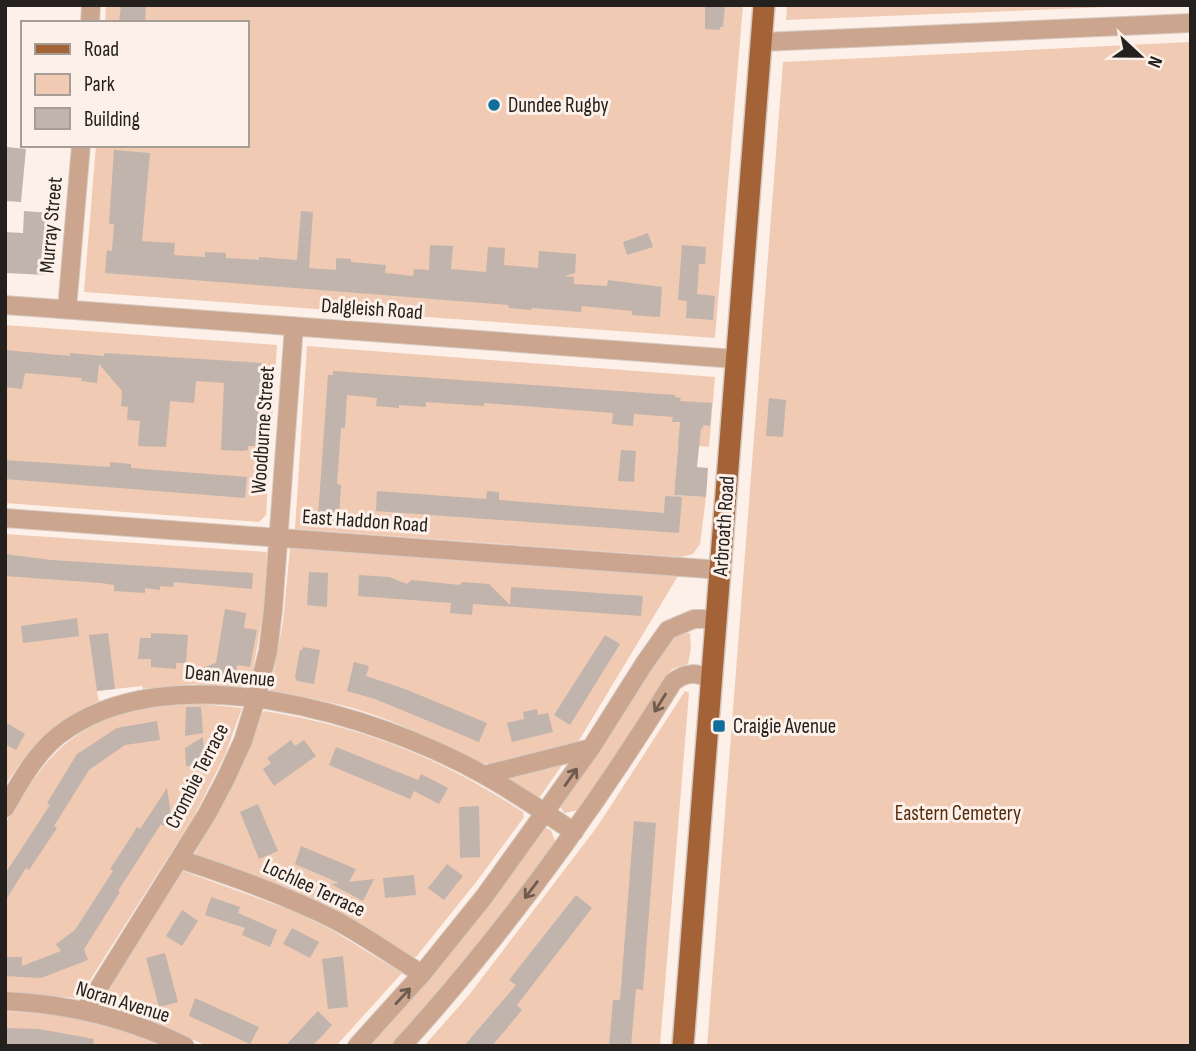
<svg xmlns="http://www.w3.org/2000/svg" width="1196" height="1051" viewBox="0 0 1196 1051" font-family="'Sofia Sans Condensed',sans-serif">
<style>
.green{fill:#f0cab2}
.building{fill:#c0b4ad}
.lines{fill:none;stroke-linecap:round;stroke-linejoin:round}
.minor-casing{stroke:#d6cbc3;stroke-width:20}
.major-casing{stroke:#d6cbc3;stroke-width:24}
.minor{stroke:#cba58e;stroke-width:18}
.major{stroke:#a46336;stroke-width:21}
.oneway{stroke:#6f5c50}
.poi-dot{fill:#0f6e9c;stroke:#fdf0e8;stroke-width:2.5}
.labels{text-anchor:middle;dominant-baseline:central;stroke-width:6;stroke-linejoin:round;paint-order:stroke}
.poi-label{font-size:21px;fill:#24201d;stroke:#fdf0e8;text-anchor:start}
.street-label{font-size:21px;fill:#24201d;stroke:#fdf0e8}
.park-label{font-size:21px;fill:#552c0e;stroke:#fdf0e8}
</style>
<rect width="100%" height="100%" fill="#fdf0e8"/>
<path class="green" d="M106 5H743L715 338 84 292 96 145H247V23H105Z
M787 5H1158L786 20Z
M1191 42V1046H707L783 62Z
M5 325 277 345 266 515 259 522 5 503Z
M307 346 715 377 709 447 678 444 674 495 706 497 700 544 693 554 681 557 295 529Z
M5 534 267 552 264 608 251 681 244 687 194 684 143 689 142 686 97 691 99 701C57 719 28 748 5 786Z
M290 548 678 576 578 742 489 764 482 763C447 746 413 729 377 716 343 703 306 698 270 691L283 622Z
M681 633H690L691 648 688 664 672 669 634 733 580 810 564 813 560 806 655 661 674 637Z
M685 691 689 693 660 1046H424L469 995 597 827Z
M202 704 242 708 225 755 194 816 80 996 75 998 5 992C5 951 5 910 5 868 5 856 2 837 5 825 9 814 19 803 25 793 67 722 123 706 202 704Z
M265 711C366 728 437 756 523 812L524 817 477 881 416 957H413L338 913 263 879 198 856 195 853 235 781 262 712Z
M565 761 537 801 499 778Z
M545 828 551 830 555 841 552 850C502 918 450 983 393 1046H368L486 907Z
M183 871 293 911 332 930 402 973 336 1046H207L154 1022 103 1006 101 1001Z
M5 1011C58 1013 113 1024 161 1046H5Z"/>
<path class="building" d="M121 5H146L145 23H119Z
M705 5H725L723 27H720V30L705 29Z
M6 147 26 149 21 202 5 201Z
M114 150 150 153 142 241 175 243 174 255 205 257V252L226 253V258L259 260V257L297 260 301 211 313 212 309 268 336 270V258L351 259V262L386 265 385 273 413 276 414 269 429 270 430 245 453 246 451 269 486 272 488 247 505 248 504 265 538 268 539 251 576 254 575 273 564 276 574 277V284L607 286 608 280 662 287 660 317 632 315V311L582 306 581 312 532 308 531 310 509 308 508 305 105 273 107 250 112 251 114 224H109Z
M24 211 51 213 47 275 5 273V232L23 233Z
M648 233 653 247 627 255 623 242Z
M682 245 706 247 705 264H699L697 294 715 296 713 320 686 318 687 301 678 300Z
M5 350 70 356V353L104 356V353L262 363 256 446H248V450L242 451 221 450 224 383 196 381 194 403 170 401 166 447 138 446 140 421 127 420 128 407 121 406 122 391 99 364 97 383 81 381 82 378 25 373 22 389 6 387Z
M333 371 675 395V397L681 398 680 401 712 403 710 426 703 425V429L701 428 697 467 708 468 706 497 674 495 680 422H672L673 417 634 414 633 426 612 424 613 413 484 403V406L426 402V407L399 405V408L376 406 377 398 347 395 345 428H341L337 484 341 485 339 518 318 517 328 375H333Z
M769 398 786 400 783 437 766 436Z
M621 450 636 451 634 482 618 481Z
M5 460 110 467V462L131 464V468L247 477 245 498 5 479Z
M377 491 486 499 487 491 499 492V500L664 513 665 496 682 497 679 533 376 511Z
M5 554 51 560 253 573 252 589 174 582 173 587 160 586V590L145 588V593L114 591V585L101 583 5 576Z
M309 572 328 573 327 607 307 605Z
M359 575 389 577 407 584 412 580 460 585 462 582 489 584 510 605 511 587 643 596 641 616 473 604 472 615 450 613 451 603 358 596Z
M225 609 246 613 244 628 257 630 250 667 237 665 235 679 215 676 204 667 216 663Z
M77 618 79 636 23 643 21 626Z
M108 633 115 689 97 691 89 635Z
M151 633 188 635 186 663H176V669L151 667V659H138L140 638H151Z
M605 635 620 644 570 725 554 715Z
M303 647 320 650 314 684 297 681 295 677 300 650H302Z
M354 662 369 666 366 676 405 689 487 723 479 742 375 699 347 691Z
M186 707H201L203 733 185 736Z
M537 709 538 715 548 713 553 732 512 742 507 723 524 719 523 712Z
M157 721 160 740 125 745 89 770 54 826 57 828 29 870 26 868 5 901V874L50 805 47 803 77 754 117 728Z
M5 722 25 734 16 750 5 744Z
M203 737 204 766H186L185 748Z
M291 740 295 746 304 740 316 756 274 786 263 769 271 763 267 758Z
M336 747 418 780 421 774 448 788 439 804 414 791 410 799 329 765Z
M167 788 171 815 164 826 161 824 118 891 120 892 84 949 88 960 41 978 5 976V957H22V966L61 951 56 944 75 930 113 871 110 869 131 837 137 827 140 829Z
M258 804 278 851 259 859 240 812Z
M479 806 480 857 460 858 459 807Z
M634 821 656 823 643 990 636 989 631 1046H609L613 1000H620Z
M301 846 356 869 349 882 374 879 363 901 331 884 339 883 295 864Z
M447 864 463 876 444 900 428 888Z
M414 875 416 895 385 898 383 878Z
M576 895 592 908 517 1005 522 1010 492 1046H464L516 985 509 980Z
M211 897 240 907 238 913 277 930 270 947 242 935 245 928 205 915Z
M182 910 198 921 182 946 166 936Z
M292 928 319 942 310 958 283 944Z
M165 953 178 1002 159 1007 146 958Z
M343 956 348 1007 328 1009 322 959Z
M195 998 259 1027 250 1044 189 1016Z
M318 1011 332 1025 322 1036 312 1046H285Z
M5 1028 39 1029 94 1039 93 1046H5Z"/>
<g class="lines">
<defs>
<path id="minor" d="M90 23 91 5
M762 42 1191 23
M5 305 736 359
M67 309 81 145
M5 518 721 570
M484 775 591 748
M5 808C20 782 35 754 59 735 168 651 376 714 484 775 515 792 545 813 574 832
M179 859C232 876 285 895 335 920 365 936 393 956 422 974
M5 1001C68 1004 128 1018 185 1046
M85 1010 207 814 226 778 243 741 256 699 268 651 273 610 294 326
M357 1046 422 974 484 897 591 748 644 664 668 630 694 619H717
M402 1046C504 934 593 811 673 682 687 671 696 673 712 679"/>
<path id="major" d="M683 1046 764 5"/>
</defs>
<use href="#minor" class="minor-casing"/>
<use href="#major" class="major-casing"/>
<use href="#minor" class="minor"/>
<use href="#major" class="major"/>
</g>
<defs><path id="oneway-shaft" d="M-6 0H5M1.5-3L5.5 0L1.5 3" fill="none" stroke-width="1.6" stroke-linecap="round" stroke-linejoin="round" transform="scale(1.75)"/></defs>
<g class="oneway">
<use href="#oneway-shaft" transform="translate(660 703) rotate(122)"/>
<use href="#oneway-shaft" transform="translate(571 777) rotate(-55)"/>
<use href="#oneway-shaft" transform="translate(531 890) rotate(127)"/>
<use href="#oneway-shaft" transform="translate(403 996) rotate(-47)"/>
</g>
<g class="poi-dot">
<circle cx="494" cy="105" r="7"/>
<rect x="712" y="719" width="14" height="14" rx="3.5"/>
</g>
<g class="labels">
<g class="poi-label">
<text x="508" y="105">Dundee Rugby</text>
<text x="733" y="726">Craigie Avenue</text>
</g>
<g class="street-label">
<text transform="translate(51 225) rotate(-85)">Murray Street</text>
<text transform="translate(372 309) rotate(4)">Dalgleish Road</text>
<text transform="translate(263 430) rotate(-86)">Woodburne Street</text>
<text transform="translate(365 521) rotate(4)">East Haddon Road</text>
<text transform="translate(724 526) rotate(-86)">Arbroath Road</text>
<text transform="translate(230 676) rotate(5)">Dean Avenue</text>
<text transform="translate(197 776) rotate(-63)">Crombie Terrace</text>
<text transform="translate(314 888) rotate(25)">Lochlee Terrace</text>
<text transform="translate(123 1002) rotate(17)">Noran Avenue</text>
</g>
<g class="park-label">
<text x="958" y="813">Eastern Cemetery</text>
</g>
</g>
<rect width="1196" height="1051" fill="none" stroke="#24201d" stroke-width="14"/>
<rect x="21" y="21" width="228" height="126" fill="#fdf0e8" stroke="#a69d97" stroke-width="2"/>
<rect x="35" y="44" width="35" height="10" fill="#a46336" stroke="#a69d97" stroke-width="2"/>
<text x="84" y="56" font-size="21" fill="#24201d">Road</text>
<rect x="35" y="74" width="35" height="21" fill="#f0cab2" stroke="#a69d97" stroke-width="2"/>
<text x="84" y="91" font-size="21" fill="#24201d">Park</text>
<rect x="35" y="108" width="35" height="21" fill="#c0b4ad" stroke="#a69d97" stroke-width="2"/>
<text x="84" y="126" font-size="21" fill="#24201d">Building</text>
<g transform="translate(1140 56) rotate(112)" stroke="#fdf0e8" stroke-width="5" paint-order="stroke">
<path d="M0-5L12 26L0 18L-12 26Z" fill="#24201d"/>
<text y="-10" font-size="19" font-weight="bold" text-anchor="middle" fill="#24201d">N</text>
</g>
</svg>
